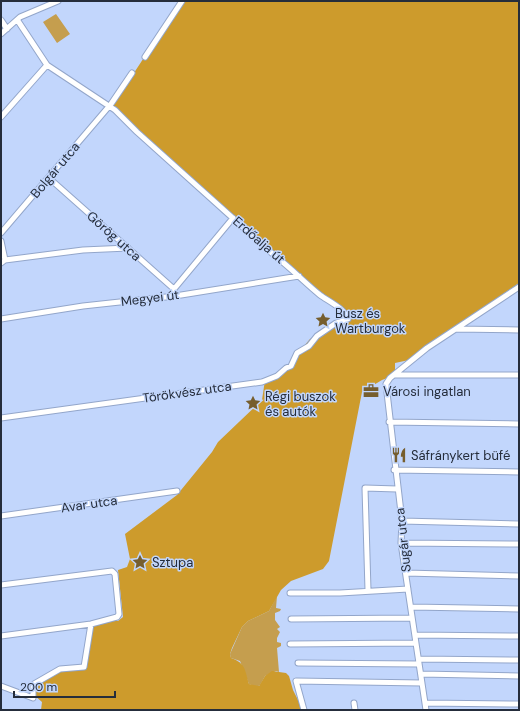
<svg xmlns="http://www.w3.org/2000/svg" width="520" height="711" viewBox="0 0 520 711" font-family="'DM Sans',sans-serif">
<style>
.green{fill:#c59e4e}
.forest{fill:#cd9b2c}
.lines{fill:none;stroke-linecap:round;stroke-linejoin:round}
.minor-casing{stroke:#93a6ca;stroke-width:7}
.minor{stroke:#fff;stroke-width:5}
.labels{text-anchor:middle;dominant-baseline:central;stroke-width:3;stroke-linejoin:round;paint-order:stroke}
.street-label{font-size:13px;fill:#252d3b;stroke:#c2d6fc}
.poi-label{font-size:13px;fill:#252d3b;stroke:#c2d6fc;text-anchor:start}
</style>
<rect width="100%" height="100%" fill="#c2d6fc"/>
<path class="green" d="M56 14 70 34 57 43 43 22Z
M277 596 276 608 281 609 280 611 275 613V620L280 627 277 629 280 632 277 638V642L281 643V646L277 648 279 672 276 671 265 676 260 685 257 687 249 684 240 661 231 658 230 654 242 627 248 621 269 611Z"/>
<path class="forest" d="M181 1H519V283L409 360 395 363V375L382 380 362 392 329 561 323 569 291 581 281 590 269 611 248 621 242 627 232 648 230 654 231 658C246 663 245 671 249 684L259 686 265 676 272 671 286 673 289 676 293 690 303 710H41L42 702 34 695 36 685 60 670 83 669 92 626 112 620 118 621 123 617 118 570 127 567 130 559 125 534 177 495 212 452 218 442 262 400 265 380 283 371 310 339 327 328 348 319 111 108Z"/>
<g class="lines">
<defs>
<path id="minor" d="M1 20 7 29
M1 34 20 17 58 1
M145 57 182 1
M1 117 47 65
M49 178 174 289 175 296
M1 233 111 104 132 73
M1 241 5 260 1 263
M5 260 83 250 128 248
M174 289 233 218
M1 319 83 306 175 296 299 276
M456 329 519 330
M395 375H519
M1 418 262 382 277 376 286 368 291 366 297 353 309 346 317 336 336 323 348 319C344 308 328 301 320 295 304 282 291 268 275 256L137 132 115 110 47 65 18 21
M389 422 519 424
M394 470 519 472
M1 516 177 491
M402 521 519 524
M401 543 519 544
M406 573 519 576
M1 585 112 571 115 574 119 614 117 617 91 624 1 636
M368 590 365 488 397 489
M290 593H340L408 589
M412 607 519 609
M291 619 412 618
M415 635 519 636
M290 644 416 643
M419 659 519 660
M298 663 419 664
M421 674 519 676
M1 686 33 698V687L34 684 60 669 84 667 91 624
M354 703 355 710
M425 703 519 704
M304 710 296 681 422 683
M426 710 401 543 402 521 386 384 390 378 427 348 519 287"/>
</defs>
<use href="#minor" class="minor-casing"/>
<use href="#minor" class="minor"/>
</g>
<defs>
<symbol id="sight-bare" viewBox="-9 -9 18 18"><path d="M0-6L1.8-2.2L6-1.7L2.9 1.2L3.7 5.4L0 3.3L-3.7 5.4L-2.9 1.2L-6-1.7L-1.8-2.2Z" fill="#765e2e" stroke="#c2d6fc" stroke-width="2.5" paint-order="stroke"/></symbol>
<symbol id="office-bare" viewBox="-9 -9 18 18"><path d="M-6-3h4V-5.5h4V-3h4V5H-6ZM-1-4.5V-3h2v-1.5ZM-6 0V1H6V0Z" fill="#765e2e" stroke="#c2d6fc" stroke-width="2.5" paint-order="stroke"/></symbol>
<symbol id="restaurant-bare" viewBox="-9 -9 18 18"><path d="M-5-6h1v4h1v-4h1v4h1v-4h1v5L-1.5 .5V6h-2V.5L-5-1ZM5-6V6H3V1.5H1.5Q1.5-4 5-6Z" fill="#765e2e" stroke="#c2d6fc" stroke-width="2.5" paint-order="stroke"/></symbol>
</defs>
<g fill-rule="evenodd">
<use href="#sight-bare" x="312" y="309" width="22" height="22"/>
<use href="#office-bare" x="360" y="380" width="22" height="22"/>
<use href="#sight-bare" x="242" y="392" width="22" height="22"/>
<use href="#restaurant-bare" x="388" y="444" width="22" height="22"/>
<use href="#sight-bare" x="129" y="551" width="22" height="22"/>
</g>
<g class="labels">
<g class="street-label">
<text transform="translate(55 170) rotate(-50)">Bolgár utca</text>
<text transform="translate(114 236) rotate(42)">Görög utca</text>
<text transform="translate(259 240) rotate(41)">Erdőalja út</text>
<text transform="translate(150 298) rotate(-7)">Megyei út</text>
<text transform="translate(187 392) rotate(-8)">Törökvész utca</text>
<text transform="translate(89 504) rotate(-8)">Avar utca</text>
<text transform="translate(403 540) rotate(-96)">Sugár utca</text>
</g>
<g class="poi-label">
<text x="335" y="313">Busz és<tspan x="335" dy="15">Wartburgok</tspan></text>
<text x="383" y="391">Városi ingatlan</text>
<text x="265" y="396">Régi buszok<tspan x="265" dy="15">és autók</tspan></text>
<text x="411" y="455">Sáfránykert büfé</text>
<text x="152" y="562">Sztupa</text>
</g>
</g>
<rect width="520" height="711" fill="none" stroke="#252d3b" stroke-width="4"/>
<path d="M14 691v6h101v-6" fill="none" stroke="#252d3b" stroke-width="2"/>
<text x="20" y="691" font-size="12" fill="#252d3b" stroke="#c2d6fc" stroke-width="3" paint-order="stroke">200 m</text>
</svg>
